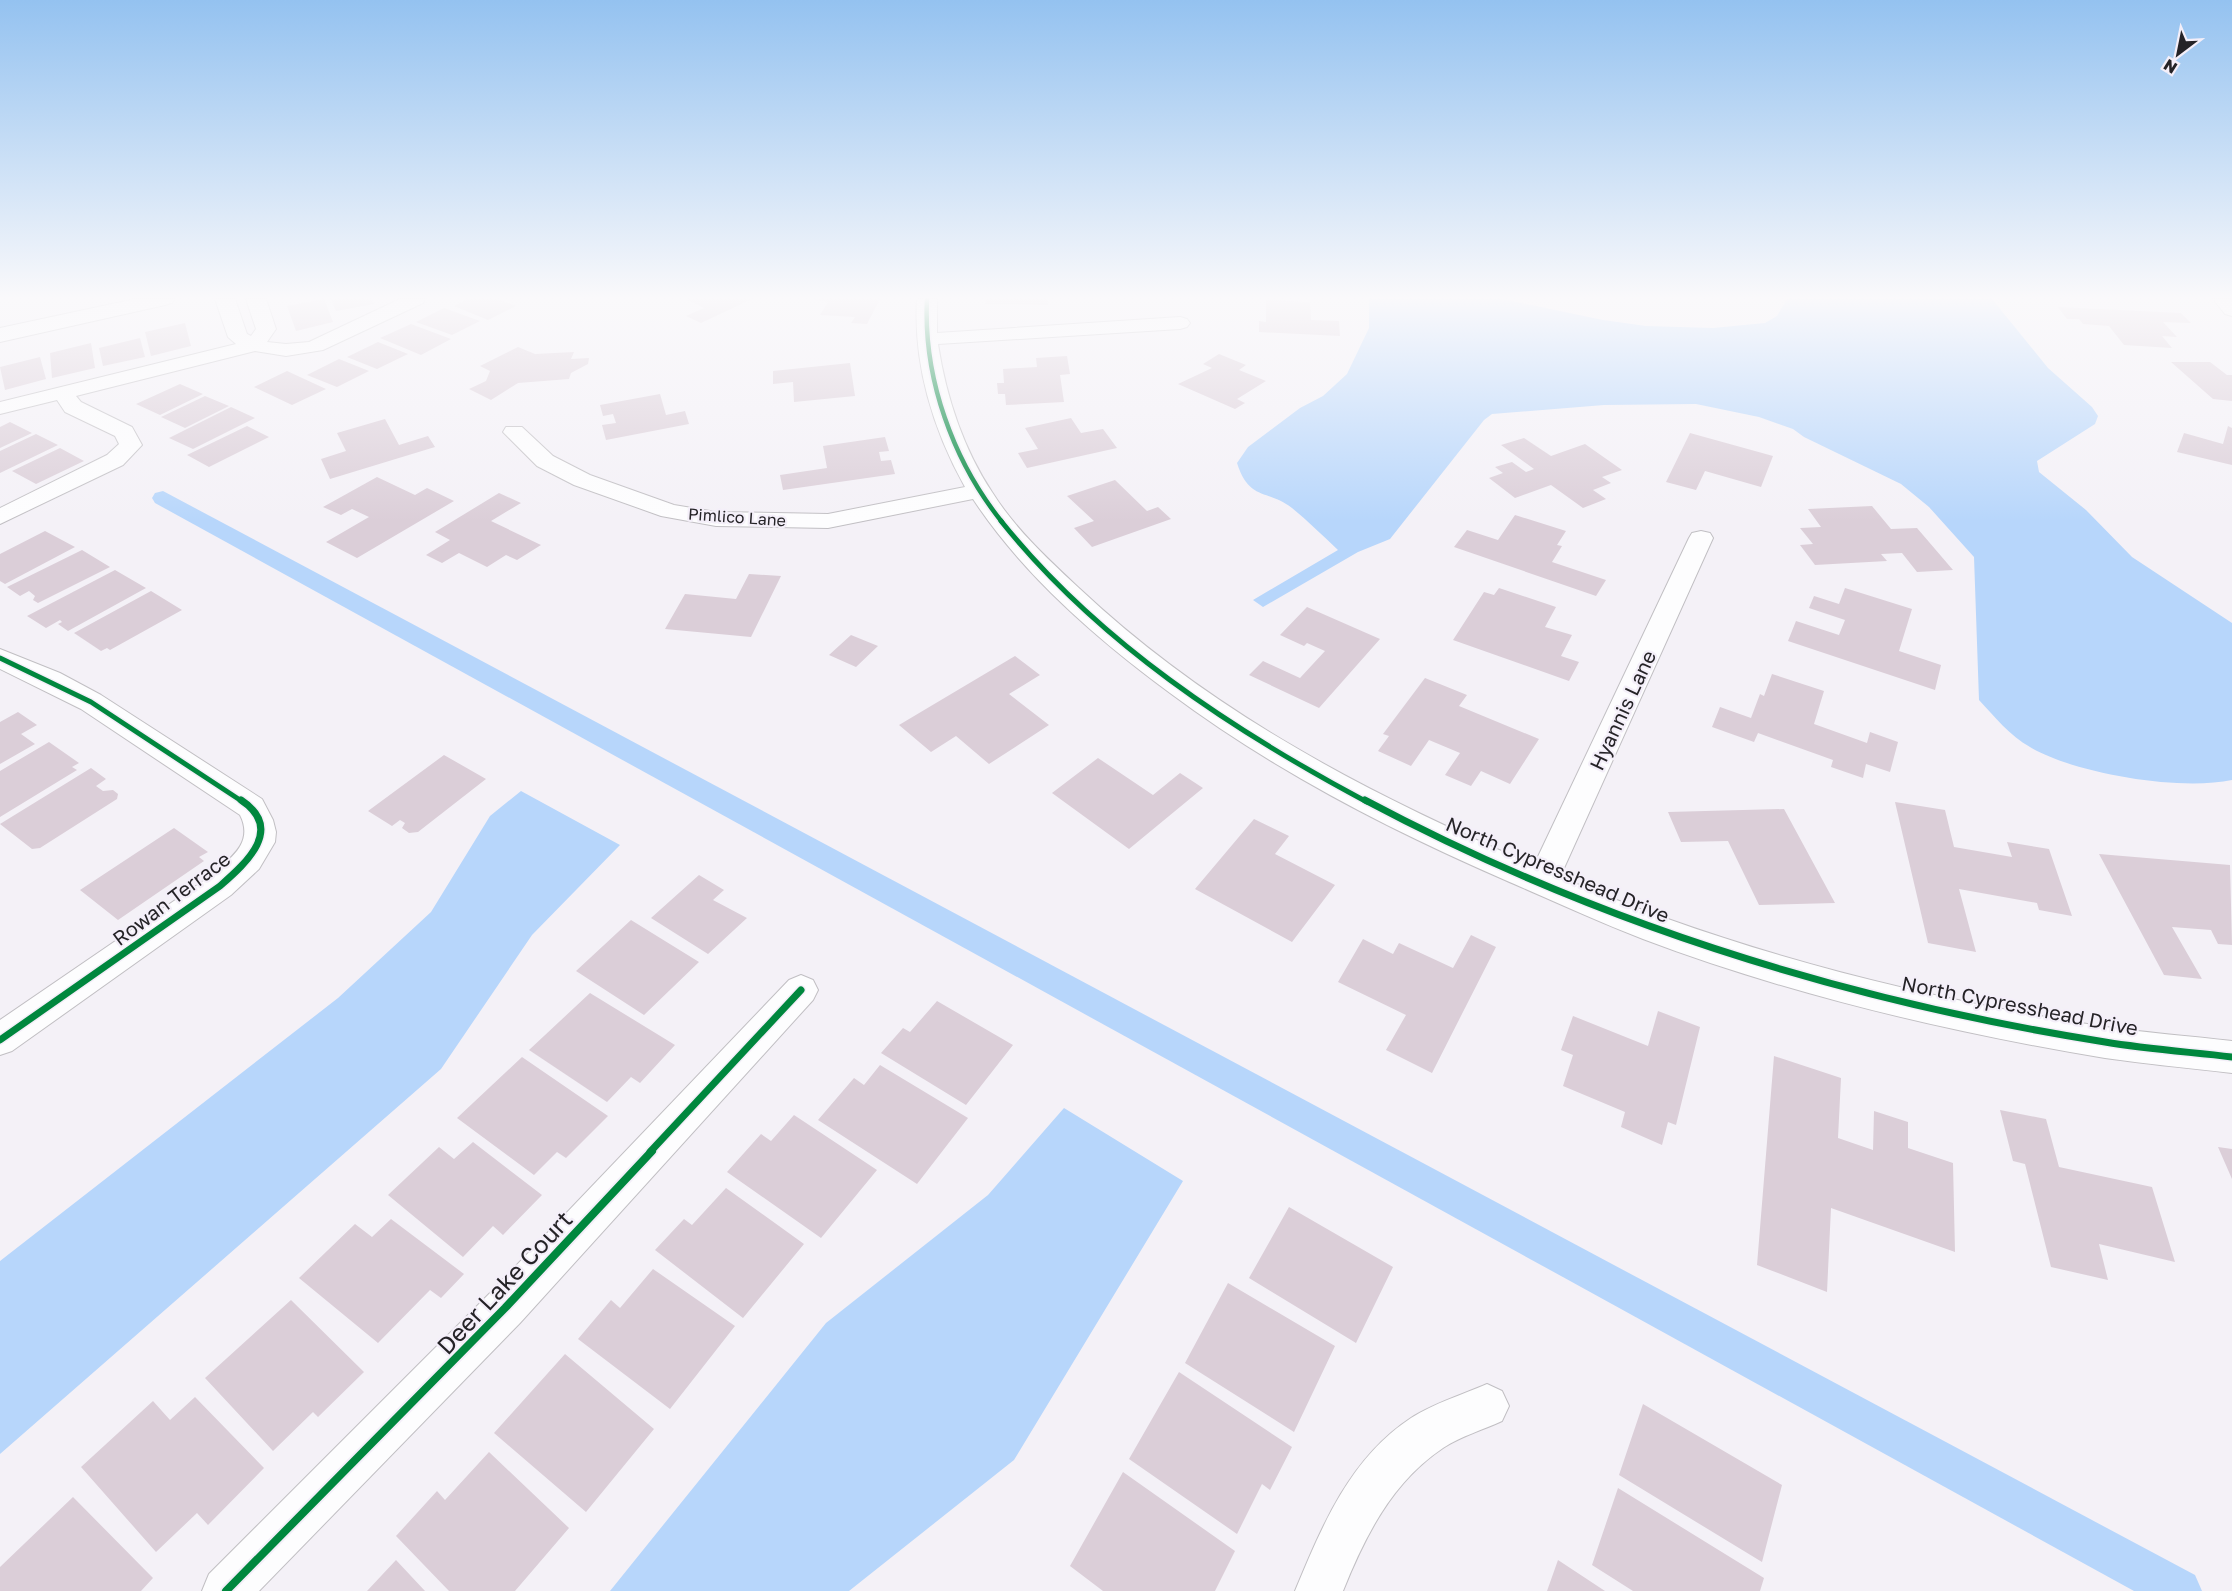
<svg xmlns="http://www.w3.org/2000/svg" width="2232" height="1591" viewBox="0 0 2232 1591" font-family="'Golos Text',sans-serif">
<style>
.water{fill:#b7d6fb}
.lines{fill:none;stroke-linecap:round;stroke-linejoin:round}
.canal{fill:#b7d6fb;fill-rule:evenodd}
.building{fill:#dbced8}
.minor-casing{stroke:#c1bfc3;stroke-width:2}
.tertiary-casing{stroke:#c1bfc3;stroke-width:2}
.minor{fill:#fdfdfe;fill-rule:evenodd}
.tertiary{fill:#fdfdfe;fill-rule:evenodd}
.cycleway-far3-casing{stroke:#f4eff9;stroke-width:8}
.cycleway-far2-casing{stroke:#f4eff9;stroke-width:8}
.cycleway-far1-casing{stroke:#f4eff9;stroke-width:10}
.cycleway-casing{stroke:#f4eff9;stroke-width:12}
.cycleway-far3{stroke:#00873e;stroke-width:4.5}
.cycleway-far2{stroke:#00873e;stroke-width:5}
.cycleway-far1{stroke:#00873e;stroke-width:7}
.cycleway{stroke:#00873e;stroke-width:8}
.labels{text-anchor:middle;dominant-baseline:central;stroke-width:4.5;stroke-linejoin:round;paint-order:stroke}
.far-street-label{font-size:16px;fill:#252327;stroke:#f4eff9}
.street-label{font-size:20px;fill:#252327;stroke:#f4eff9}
.near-street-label{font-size:24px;fill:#252327;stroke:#f4eff9}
</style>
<rect width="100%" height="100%" fill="#f4f1f7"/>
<path class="water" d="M1369 299H1502L1603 320 1646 326 1713 328 1765 323 1777 316 1787 299H1992L2048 368 2092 407 2098 416 2095 424 2037 461 2039 472 2086 510 2132 557 2232 623V780C2179 791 2076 774 2030 747 2010 736 1994 716 1979 700L1974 557 1929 507 1901 484 1804 437 1793 429 1759 417 1696 404 1604 405 1492 414 1484 420 1390 539 1358 552 1263 607 1253 600 1338 550C1323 536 1308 521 1292 508 1267 489 1249 501 1237 463L1248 447 1300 408 1323 396 1347 374 1369 328Z
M521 791 620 845 532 935 441 1069 0 1454V1261L338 998 431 912 490 816Z
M1064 1108 1183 1181 1014 1460 849 1591H610L826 1323 988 1195Z"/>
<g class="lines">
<path class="canal" d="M163 491 2195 1575 2202 1591H2134L155 503 152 498 155 493Z"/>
</g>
<path class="building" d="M324 299 333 322 296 331 287 306Z
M331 299H371L374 304 336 311Z
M468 299H498L516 306 488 320 454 306Z
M686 299H752L701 323 686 316 704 308Z
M812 299H880L867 324 851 323 855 317 820 315 828 302Z
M986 299H1048V305L985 304Z
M1266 300 1310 302 1311 320 1339 321 1340 336 1259 332V321L1266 322Z
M2058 307 2181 313 2191 323 2163 322 2177 337 2162 336 2172 348 2124 345 2109 326 2083 324 2079 319H2067Z
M444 308 480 321 452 335 416 322Z
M185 323 191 346 151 356 145 332Z
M411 324 451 339 421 355 380 338Z
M140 338 145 357 103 366 99 348Z
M378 342 408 354 377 369 347 357Z
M91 343 95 368 52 378 50 353Z
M518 347 535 354 574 352 571 359 589 358 588 364 571 373 569 379 518 383 491 400 469 389 486 381 490 371 480 366Z
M1219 354 1246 365 1239 370 1266 381 1237 399 1245 403 1235 409 1178 384 1212 368 1203 364Z
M1067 356 1070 374 1060 375 1064 402 1006 405 1005 394H998L997 383H1004L1003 369 1037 367 1036 358Z
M40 357 46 379 5 390 0 367Z
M339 359 369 371 337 387 307 375Z
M2171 362H2210L2227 375H2232V401L2213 399Z
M850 363 855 396 794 402 793 382 773 384V371Z
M287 371 326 389 292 405 254 387Z
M180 384 203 394 160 415 136 404Z
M660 394 666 415 685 411 689 424 606 440 602 425 616 423 613 414 603 416 600 405Z
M205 396 229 406 185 428 161 417Z
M231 407 255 418 193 449 169 438Z
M1071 418 1081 433 1103 429 1117 448 1027 468 1018 453 1038 449 1025 428Z
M385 419 399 445 428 436 435 447 330 479 321 459 346 451 337 433Z
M10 422 32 433 0 448V427Z
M247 426 269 437 209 467 187 455Z
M2228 426 2232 428V465L2177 452 2184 433 2223 444Z
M1690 433 1773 456 1761 487 1705 471 1696 490 1666 482Z
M36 434 58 445 0 473V451Z
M885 437 889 451 879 452 881 461 891 460 895 474 783 490 780 475 827 468 823 446Z
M1524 438 1551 456 1585 444 1622 470 1602 477 1611 483 1593 490 1606 499 1583 508 1551 485 1515 498 1489 478 1503 473 1495 467 1512 462 1526 472 1534 469 1501 445Z
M60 448 84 461 36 484 12 471Z
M377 477 415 495 427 488 454 501 357 558 326 542 369 517 352 509 341 515 323 507Z
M1115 480 1147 511 1158 507 1171 519 1092 547 1074 528 1094 521 1067 496Z
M499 493 521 503 491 521 541 545 517 560 506 555 487 567 459 553 442 563 426 555 450 540 435 532Z
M1872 506 1891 529 1917 528 1953 570 1917 572 1902 553 1881 554 1887 561 1815 565 1800 545 1813 544 1800 528 1821 527 1808 509Z
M1515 515 1566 531 1557 545 1562 546 1552 562 1606 580 1596 596 1454 547 1467 530 1498 540Z
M45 531 75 547 5 584 0 581V554Z
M82 550 110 567 38 603 33 600 35 596 29 591 20 596 7 587Z
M115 570 146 588 68 631 58 624 62 622 60 620 46 628 27 616Z
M749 574 781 576 751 637 665 629 685 594 736 599Z
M1499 588 1556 607 1545 627 1572 635 1561 656 1579 662 1569 681 1453 640 1484 592 1494 595Z
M1845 588 1912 609 1899 651 1941 665 1935 690 1788 641 1796 621 1839 635 1845 620 1809 608 1814 596 1839 604Z
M151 591 182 610 110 650 107 648 101 651 74 633Z
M1307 607 1380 639 1319 708 1249 675 1263 661 1300 678 1325 651 1307 643 1304 646 1280 635Z
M851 635 878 646 856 667 829 655Z
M1015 656 1040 675 1009 694 1049 725 989 764 956 736 931 752 899 725Z
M1772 674 1824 691 1814 724 1867 743 1870 732 1898 742 1890 772 1866 764 1863 778 1831 767 1833 760 1758 733 1754 742 1712 727 1720 707 1751 718 1760 694 1764 696Z
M1425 678 1467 695 1459 706 1539 739 1510 784 1481 771 1471 786 1445 775 1460 753 1429 740 1411 766 1378 751 1389 736 1383 734Z
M18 712 37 725 21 734 35 744 0 764V722Z
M49 742 79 763 72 767 77 770 0 817V771Z
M444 755 486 779 418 832 409 833 402 828 405 823 400 820 392 826 368 811Z
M1098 758 1153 795 1180 773 1203 788 1129 849 1052 793Z
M91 768 106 779 96 786 103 791 113 790 118 794 117 799 40 848 32 849 0 824Z
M1895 802 1945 810 1954 847 2012 857 2007 842 2049 849 2072 916 2039 910 2037 903 1959 889 1976 952 1928 943Z
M1784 809 1835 903 1759 905 1728 841 1681 842 1668 812Z
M1254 819 1289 836 1275 854 1335 885 1292 942 1195 889Z
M174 828 208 852 199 857 204 861 118 920 80 890Z
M2099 854 2230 865 2232 945 2218 944 2211 930 2172 927 2202 979 2164 975Z
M699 875 724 890 713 900 747 918 708 954 651 918Z
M631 920 699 962 644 1015 576 971Z
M1471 935 1496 947 1432 1073 1386 1050 1406 1015 1338 982 1363 939 1393 954 1399 943 1453 968Z
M590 993 675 1045 640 1083 631 1077 607 1102 529 1050Z
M937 1001 1013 1045 966 1105 881 1053 903 1028 910 1032Z
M1658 1011 1700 1027 1676 1125 1668 1122 1662 1145 1621 1127 1625 1112 1563 1086 1573 1055 1561 1050 1573 1016 1648 1046Z
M1774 1056 1841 1078 1838 1138 1873 1150 1874 1111 1908 1122V1148L1953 1163 1955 1252 1831 1208 1827 1292 1757 1265Z
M522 1057 608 1116 566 1158 557 1152 534 1175 457 1118Z
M880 1065 968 1118 917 1184 818 1120 854 1078 864 1085Z
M2000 1110 2046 1119 2059 1167 2152 1187 2175 1262 2099 1244 2108 1280 2051 1267 2025 1164 2013 1161Z
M794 1115 877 1170 821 1238 727 1172 761 1134 771 1141Z
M473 1142 542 1195 503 1235 493 1226 463 1257 388 1195 439 1147 454 1159Z
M2218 1147 2232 1149V1179Z
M726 1188 804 1244 743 1318 655 1250 684 1219 692 1225Z
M1289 1207 1393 1267 1356 1343 1249 1278Z
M391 1219 464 1274 441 1298 430 1290 378 1343 299 1278 355 1224 372 1237Z
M653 1269 735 1326 670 1409 578 1339 611 1300 620 1308Z
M1228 1283 1335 1346 1294 1432 1185 1363Z
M291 1300 364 1372 318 1417 313 1412 273 1451 205 1378Z
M565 1354 654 1429 586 1512 494 1433Z
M1179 1372 1292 1447 1270 1490 1262 1484 1237 1534 1129 1459Z
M195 1397 264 1468 208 1525 197 1513 156 1552 81 1467 153 1401 170 1420Z
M1643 1404 1782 1485 1762 1562 1619 1475Z
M489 1452 569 1528 515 1591H449L396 1536 437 1491 445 1500Z
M1123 1472 1235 1551 1215 1591H1103L1070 1566Z
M1618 1488 1764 1578 1760 1591H1633L1592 1565Z
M73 1497 153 1578 141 1591H0V1567Z
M396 1560 425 1591H367Z
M1558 1560 1605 1591H1547Z"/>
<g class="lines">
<defs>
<path id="minor" d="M215 299H235L247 334 251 336 256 329 246 299H266L276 329 267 342 286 344 309 342 400 299H425L423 303 323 350 286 356 255 351 76 396 81 402 132 427 142 445 123 465 0 524V508L107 455 119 444 115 436 65 412 57 400 0 414V402L236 344 228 337Z
M917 299H937V333L1180 317 1187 319 1190 323 1187 327 1180 329 938 344C946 396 963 448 992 492 1015 529 1049 560 1080 589 1211 712 1369 795 1534 865L1689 538 1692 533 1701 531 1710 533 1713 538 1560 877C1734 951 1919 998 2106 1027 2148 1033 2190 1036 2232 1041V1073C2190 1068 2147 1064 2105 1058 1949 1032 1791 995 1643 939 1596 921 1551 900 1505 880 1388 829 1273 770 1170 693 1097 639 1023 575 973 499L828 528 716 526 661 516 574 485 537 466 503 432 506 427H522L553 456 590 475 674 505 716 512 828 514 965 487C933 430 913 364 917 299Z
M2213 299H2232V316L2225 314Z
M0 649 60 673 101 695 262 799 273 820 276 832 275 842 259 869 231 895 12 1051 0 1055V1020L209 877C228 860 255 844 240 815L81 709 0 669Z
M801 975 813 980 818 990 813 1000 520 1323 259 1591H202L209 1574 490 1293 789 980Z
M1487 1384 1502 1391 1509 1406 1502 1421C1483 1430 1461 1436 1443 1448 1392 1482 1365 1536 1343 1591H1295C1322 1526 1350 1458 1411 1418 1434 1403 1462 1395 1487 1384Z"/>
<path id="tertiary" d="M135 299H175L172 303 165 305 0 342V328Z"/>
</defs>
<use href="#minor" class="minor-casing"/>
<use href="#tertiary" class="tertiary-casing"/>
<use href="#minor" class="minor"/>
<use href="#tertiary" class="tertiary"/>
<defs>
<path id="cycleway-far3" d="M927 299C923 378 953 461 1002 522"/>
<path id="cycleway-far2" d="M1001 521C1098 642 1232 730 1367 802
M0 658 91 702 243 802"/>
<path id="cycleway-far1" d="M1365 800C1596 923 1847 1001 2105 1042 2147 1049 2190 1052 2232 1057
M0 1040 220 886C246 863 285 829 241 800
M650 1152 801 990"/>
<path id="cycleway" d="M226 1591 505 1308 652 1151"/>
</defs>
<use href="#cycleway-far3" class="cycleway-far3-casing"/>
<use href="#cycleway-far2" class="cycleway-far2-casing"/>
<use href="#cycleway-far1" class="cycleway-far1-casing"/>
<use href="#cycleway" class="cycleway-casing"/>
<use href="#cycleway-far3" class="cycleway-far3"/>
<use href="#cycleway-far2" class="cycleway-far2"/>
<use href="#cycleway-far1" class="cycleway-far1"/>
<use href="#cycleway" class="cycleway"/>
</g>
<linearGradient id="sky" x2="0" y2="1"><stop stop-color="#94c2f0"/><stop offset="0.57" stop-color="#faf9fb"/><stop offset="1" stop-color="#faf9fb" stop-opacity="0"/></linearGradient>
<rect width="2232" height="522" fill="url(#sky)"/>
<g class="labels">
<g class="far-street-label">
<text transform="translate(737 517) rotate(4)">Pimlico Lane</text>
</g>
<g class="street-label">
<text transform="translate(1622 710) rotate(-65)">Hyannis Lane</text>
<text transform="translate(1558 869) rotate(23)">North Cypresshead Drive</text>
<text transform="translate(171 898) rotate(-37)">Rowan Terrace</text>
<text transform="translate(2020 1005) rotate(11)">North Cypresshead Drive</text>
</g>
<g class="near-street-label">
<text transform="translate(504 1282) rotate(-47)">Deer Lake Court</text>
</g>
</g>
<g transform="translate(2178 54) rotate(212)" stroke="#f4eff9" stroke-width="4.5" paint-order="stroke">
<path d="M0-4.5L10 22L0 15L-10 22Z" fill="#252327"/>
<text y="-9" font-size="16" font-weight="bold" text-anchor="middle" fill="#252327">N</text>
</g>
</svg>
